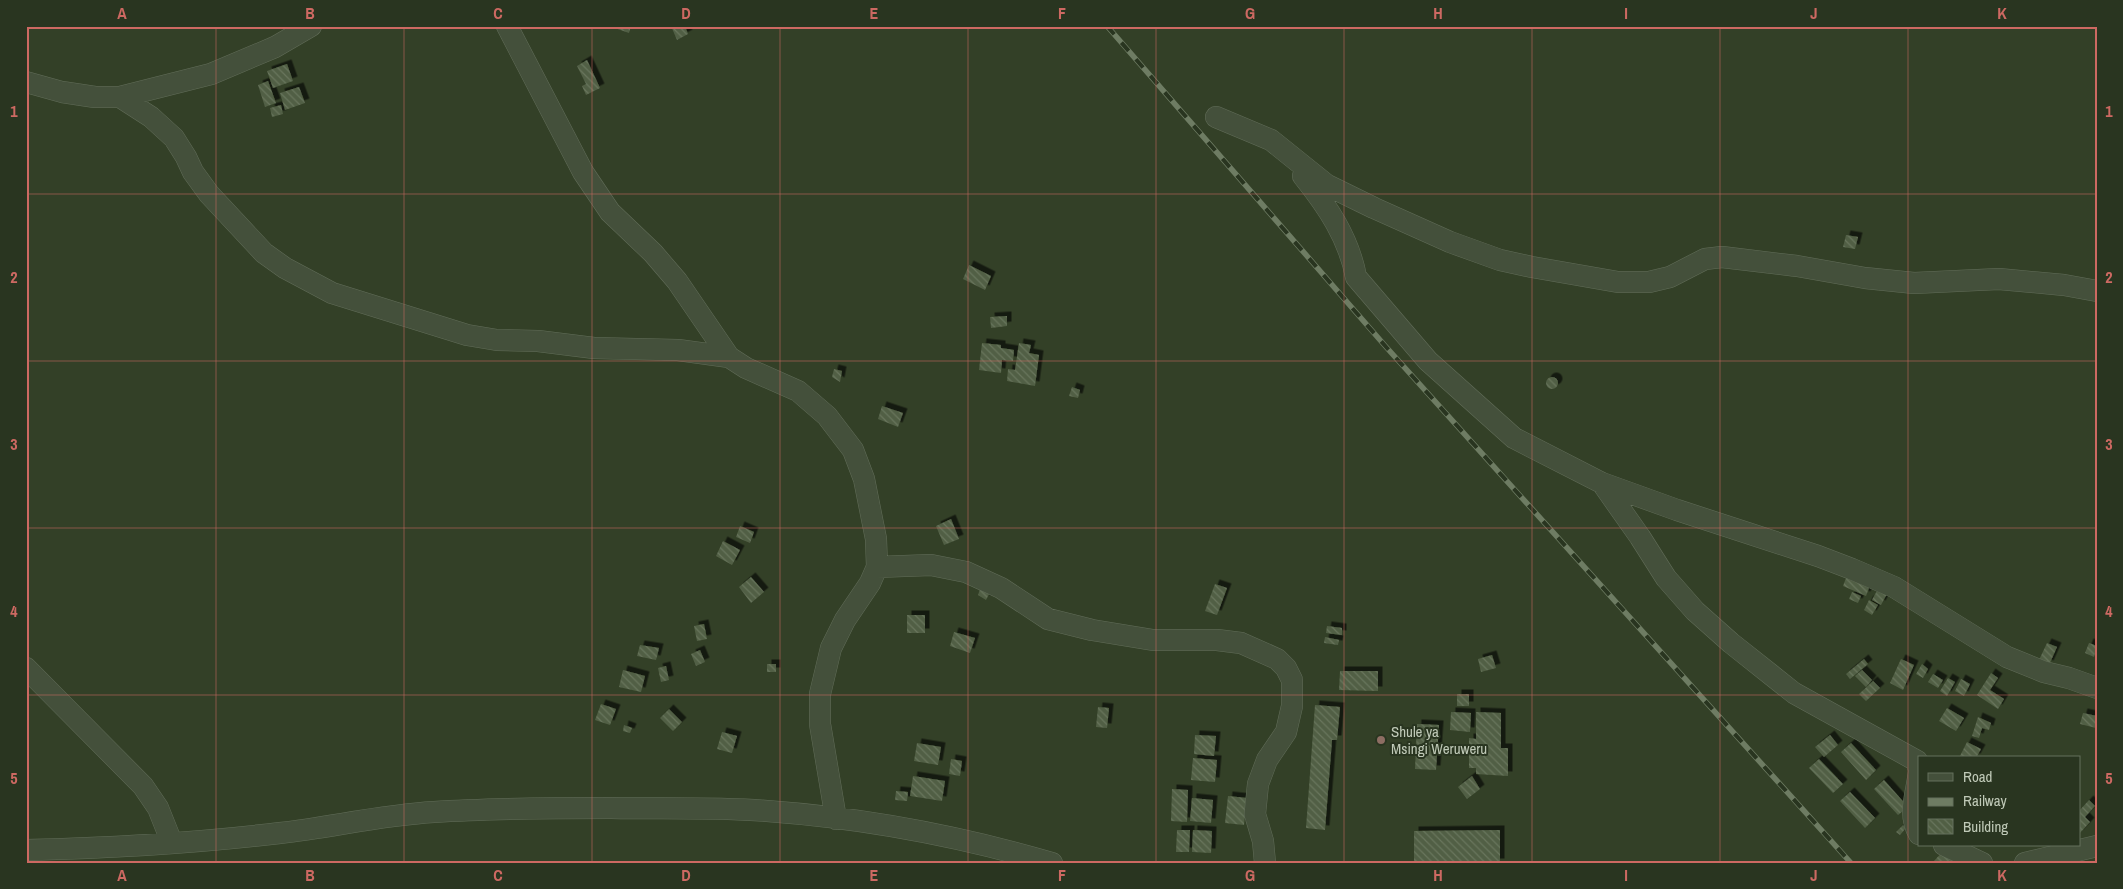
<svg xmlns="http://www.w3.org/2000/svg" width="2123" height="889" viewBox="0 0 2123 889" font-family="'Archivo Narrow',sans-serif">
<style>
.building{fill:url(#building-back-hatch);filter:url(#shadow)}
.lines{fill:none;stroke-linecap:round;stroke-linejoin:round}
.minor-casing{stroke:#626d59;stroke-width:22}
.minor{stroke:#44503b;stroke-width:21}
.rail-casing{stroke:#6e7c63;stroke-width:5.5}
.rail{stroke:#293520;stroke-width:4;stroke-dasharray:11;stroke-linecap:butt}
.grid{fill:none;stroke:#cd6962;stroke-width:1;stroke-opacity:0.55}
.education-dot{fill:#8d6e63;stroke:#293520;stroke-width:2}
.labels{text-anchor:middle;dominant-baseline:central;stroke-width:4;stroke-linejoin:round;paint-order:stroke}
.poi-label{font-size:15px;fill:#c0cab8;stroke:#293520;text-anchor:start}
.neatline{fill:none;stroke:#cd6962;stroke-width:2}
.grid-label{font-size:16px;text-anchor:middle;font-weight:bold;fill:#cd6962}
</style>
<defs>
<pattern id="building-back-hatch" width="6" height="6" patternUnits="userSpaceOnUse" patternTransform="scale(1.25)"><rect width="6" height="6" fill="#515f44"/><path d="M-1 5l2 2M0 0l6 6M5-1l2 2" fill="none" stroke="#68755d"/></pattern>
<filter id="shadow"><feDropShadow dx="4.5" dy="-4.5" stdDeviation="0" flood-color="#0009"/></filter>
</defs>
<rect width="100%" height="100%" fill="#334027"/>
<path class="building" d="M609 26H631L629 33Z
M671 26H685L688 34 677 40Z
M587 60 600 88 586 95 582 86 586 84 577 66Z
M287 64 293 81 273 88 267 71Z
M268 81 276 103 265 107 258 85Z
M299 87 305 103 285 110 280 93Z
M281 105 283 114 272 117 270 108Z
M1846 235 1858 237 1855 249 1843 247Z
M969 265 991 276 985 290 963 279Z
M1007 316V326L991 328 990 317Z
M982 343 1001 345V348L1014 350 1013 361 1002 360 1001 373 979 370Z
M1019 343 1031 345 1029 353 1039 355 1035 386 1007 381 1008 369 1015 370Z
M834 369 842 371 840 382 832 377Z
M1546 383a6 6 0 1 1 12 0a6 6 0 1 1-12 0Z
M1072 387 1080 390 1078 398 1069 396Z
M882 406 903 413 898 427 878 419Z
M951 519 959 539 944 545 936 526Z
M740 526 754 532 750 543 736 537Z
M723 541 740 550 732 565 716 556Z
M1849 570 1872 580 1866 596 1843 586Z
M751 577 764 592 751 603 739 587Z
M1215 584 1227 588 1217 615 1205 611Z
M1880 585 1889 590 1881 605 1872 600Z
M981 586 991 590 986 600 978 595Z
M1852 592 1861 596 1858 603 1849 599Z
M1869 600 1878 605 1872 615 1864 610Z
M907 615H925V633H907Z
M704 624 707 639 697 641 694 626Z
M1327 626 1342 628V635L1326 633Z
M954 632 975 638 970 653 950 646Z
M1325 637 1339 640 1338 645 1324 643Z
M2047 643 2057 647 2049 665 2039 660Z
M2089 643 2097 646 2094 657 2085 653Z
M640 645 659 648 656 660 637 656Z
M700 650 705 662 696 666 691 654Z
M1492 655 1496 668 1481 672 1478 659Z
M1864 659 1868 664 1850 679 1846 674Z
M1901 659 1914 665 1903 690 1890 683Z
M767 664H776V672H767Z
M1922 664 1928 669 1923 678 1916 674Z
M666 666 669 680 661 682 658 668Z
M623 670 645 676 641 692 619 687Z
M1862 670 1872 680 1866 687 1855 676Z
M1340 671H1378V691L1339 690Z
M1991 673 1998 678 1990 690 2004 699 1998 709 1977 695Z
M1933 674 1943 680 1938 688 1928 682Z
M1948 678 1955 682 1947 696 1940 691Z
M1961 679 1970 684 1964 696 1955 691Z
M1873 681 1880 688 1866 701 1859 694Z
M1457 694H1469V706H1457Z
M601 704 616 709 610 725 595 720Z
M1315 705 1340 707 1337 740H1332L1325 830 1306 828Z
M1098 707 1109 708 1107 728 1096 727Z
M1947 708 1964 718 1956 731 1939 721Z
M669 709 682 722 673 731 660 718Z
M1451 712 1471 713 1470 732 1450 730Z
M1476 712 1501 713V748H1508V776L1476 774V768H1469V738L1476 739Z
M2083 713 2097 716 2096 728 2080 724Z
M1978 717 1991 723 1989 730 1982 728 1979 738 1972 736Z
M1417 724 1439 725 1436 770 1415 769Z
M624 725 632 728 630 733 623 731Z
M722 732 737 736 732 753 717 749Z
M1195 735 1216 736 1214 756 1194 754Z
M1830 735 1838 745 1824 757 1815 747Z
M1967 742 1981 749 1976 758H1959Z
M917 743 941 747 938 765 914 761Z
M1851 743 1876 770 1866 780 1841 752Z
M1193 758 1217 760 1215 782 1191 780Z
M951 759 962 761 960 776 949 774Z
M1819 759 1843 784 1833 793 1809 768Z
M913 776 945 781 942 801 910 796Z
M1472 776 1480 789 1467 799 1458 787Z
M1884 780 1908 807 1898 815 1874 789Z
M1172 789 1188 790 1187 822 1171 821Z
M896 791 908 792 907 801 895 800Z
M1850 792 1875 818 1865 828 1840 801Z
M1228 796 1247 798 1244 825 1225 823Z
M1192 798 1213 800 1211 823 1190 821Z
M2089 800 2095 806 2085 817 2090 822 2079 834V811Z
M1903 825 1906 828 1900 835 1896 832Z
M1177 830H1190L1189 852H1176Z
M1193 830 1212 831 1211 853 1192 852Z
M1500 830V863H1414V831Z
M1945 849 1961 863 1934 861Z"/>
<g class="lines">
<defs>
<path id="minor" d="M507 26 583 172 610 212 653 253 677 281 729 357 746 368 798 391 827 416 853 450 864 479 876 539 877 567 870 583 845 620 831 648 820 694V724L836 819
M26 82 62 92 95 97H120L151 117 174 138 186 157 193 172 209 194 264 253 285 268 332 293 467 335 497 340 538 341 594 348 678 350 729 357
M120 97 211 74 275 47 311 26
M1216 117 1271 140 1327 185 1374 208 1450 242 1500 260 1532 267 1618 282H1649L1670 277 1705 259 1722 257 1797 266 1865 278 1914 283 1999 279 2064 285 2097 291
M1303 176C1327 206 1349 238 1356 277L1428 361 1514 438 1602 483 1640 537 1666 578 1695 611 1731 643 1794 693 1917 761 1919 770
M1602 483 1677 510 1818 556 1852 569 1894 587 2007 657 2044 672 2069 678 2097 688
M877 567 931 565 966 572 1001 588 1048 619 1092 630 1153 640H1217L1241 643 1277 659 1286 668 1292 680V706L1286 732 1267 760 1258 784 1255 814 1263 841 1265 863
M26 668 143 786 158 808 172 843
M1919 771C1917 793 1907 814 1919 834
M1944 845 1982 863
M26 850C111 848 196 843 280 833 332 827 382 815 434 812 493 808 552 808 611 808 663 809 715 807 767 811 863 818 959 836 1052 863
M2025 863 2097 846"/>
</defs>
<use href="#minor" class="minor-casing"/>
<use href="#minor" class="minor"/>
<defs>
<path id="rail" d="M1107 26 1387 348 1851 863"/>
</defs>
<use href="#rail" class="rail-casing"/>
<use href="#rail" class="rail"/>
</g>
<path class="grid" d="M216 26V863M404 26V863M592 26V863M780 26V863M968 26V863M1156 26V863M1344 26V863M1532 26V863M1720 26V863M1908 26V863M26 194H2097M26 361H2097M26 528H2097M26 695H2097"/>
<circle class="education-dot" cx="1381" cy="740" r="5"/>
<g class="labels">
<g class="poi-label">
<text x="1391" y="731">Shule ya<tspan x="1391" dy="17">Msingi Weruweru</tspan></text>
</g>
</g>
<rect width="2123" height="889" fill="none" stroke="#293520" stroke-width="55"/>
<rect x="1918" y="756" width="162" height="90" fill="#293520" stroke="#65715d"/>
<rect x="1928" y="773" width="25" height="8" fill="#44503b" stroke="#65715d"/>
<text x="1963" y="782" font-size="15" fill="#c0cab8">Road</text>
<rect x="1928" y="798" width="25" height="8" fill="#6e7c63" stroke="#65715d"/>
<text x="1963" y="806" font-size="15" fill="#c0cab8">Railway</text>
<rect x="1928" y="819" width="25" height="15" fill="url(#building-back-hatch)" stroke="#65715d"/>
<text x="1963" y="832" font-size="15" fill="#c0cab8">Building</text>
<rect x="28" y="28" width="2068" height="834" class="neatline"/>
<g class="grid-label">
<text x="122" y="19">A</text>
<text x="310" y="19">B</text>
<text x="498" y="19">C</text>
<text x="686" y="19">D</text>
<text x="874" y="19">E</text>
<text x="1062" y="19">F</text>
<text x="1250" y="19">G</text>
<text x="1438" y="19">H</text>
<text x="1626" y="19">I</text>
<text x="1814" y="19">J</text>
<text x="2002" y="19">K</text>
<text x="14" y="117">1</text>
<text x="2109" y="117">1</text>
<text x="14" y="283">2</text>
<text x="2109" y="283">2</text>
<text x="14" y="450">3</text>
<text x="2109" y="450">3</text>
<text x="14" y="617">4</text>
<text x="2109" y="617">4</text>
<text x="14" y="784">5</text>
<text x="2109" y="784">5</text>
<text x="122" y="881">A</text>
<text x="310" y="881">B</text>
<text x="498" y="881">C</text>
<text x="686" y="881">D</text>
<text x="874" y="881">E</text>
<text x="1062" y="881">F</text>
<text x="1250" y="881">G</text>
<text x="1438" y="881">H</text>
<text x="1626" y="881">I</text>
<text x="1814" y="881">J</text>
<text x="2002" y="881">K</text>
</g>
</svg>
